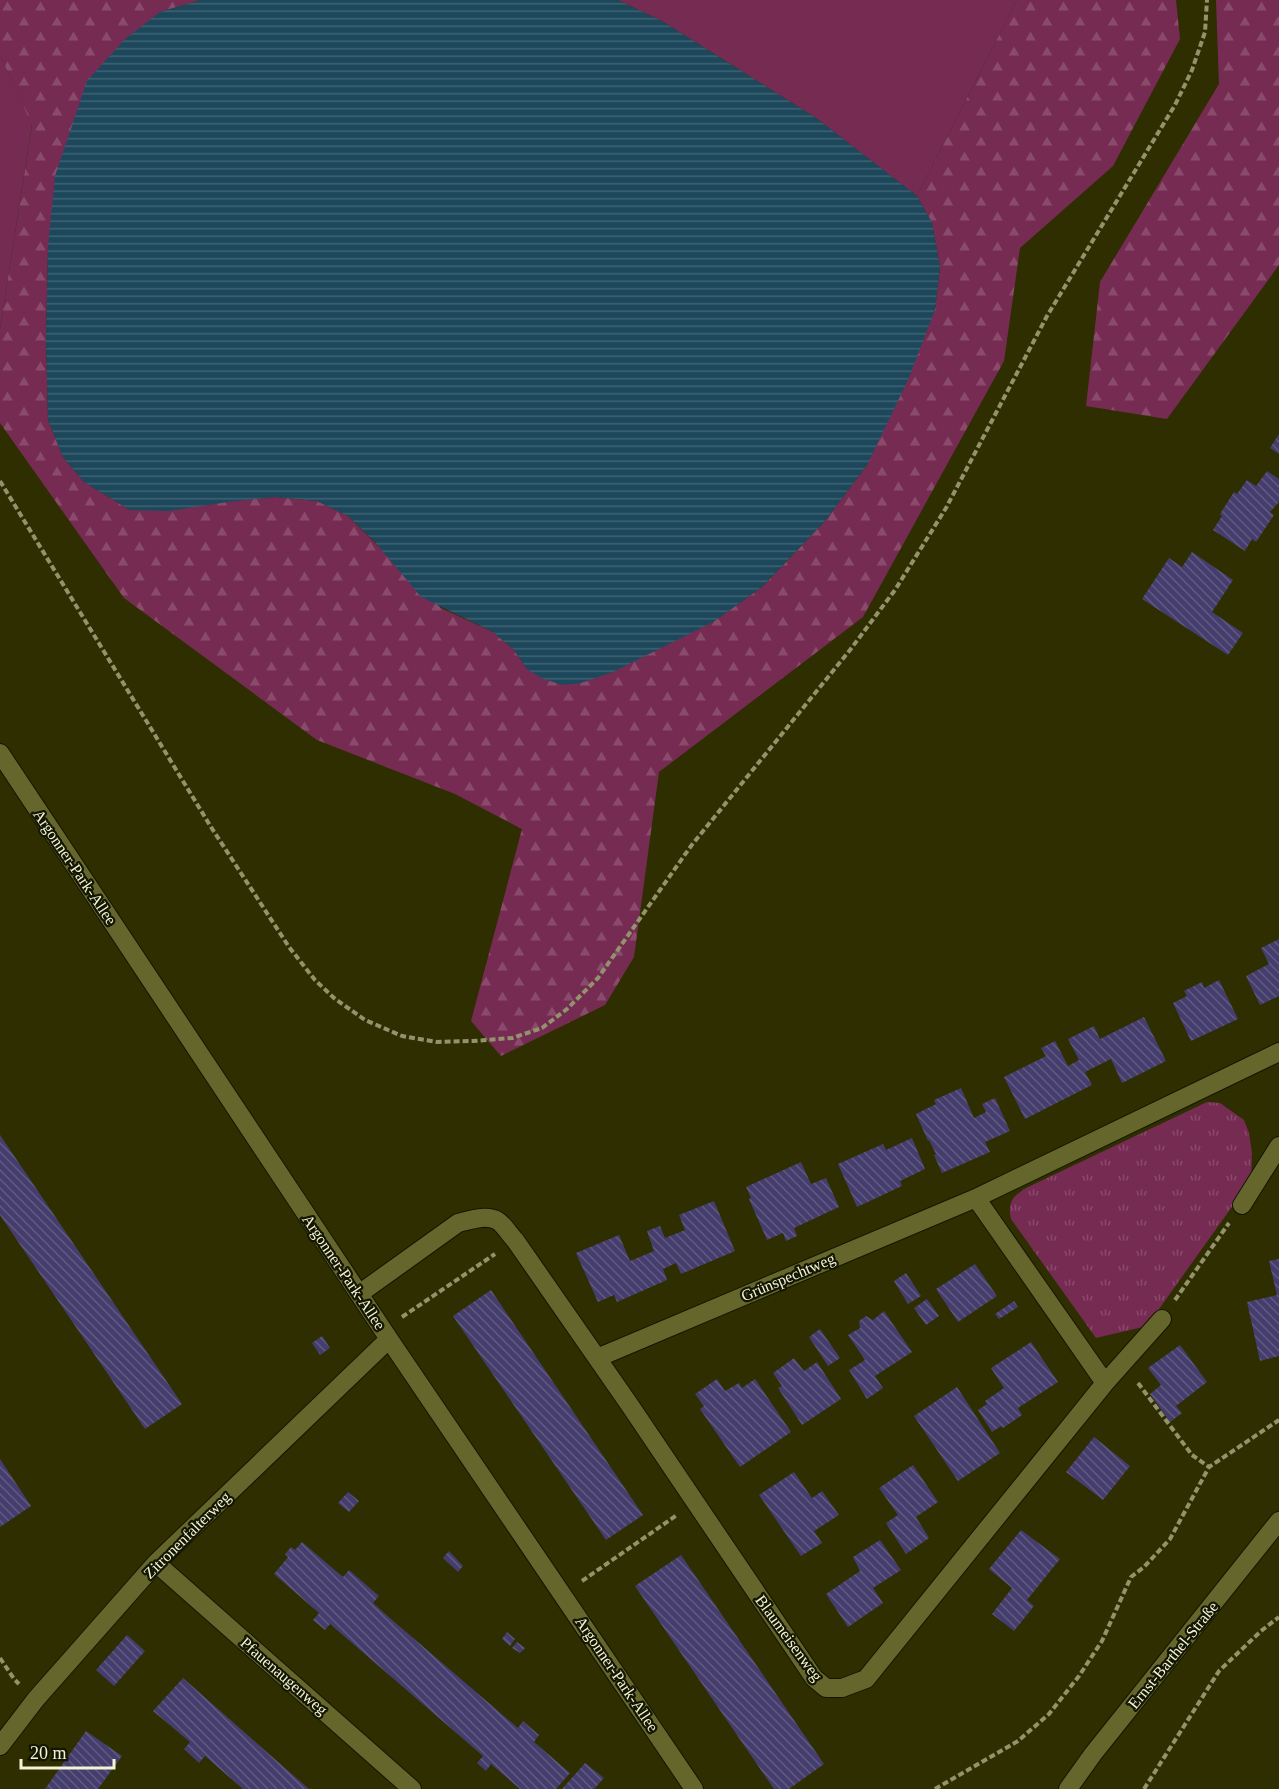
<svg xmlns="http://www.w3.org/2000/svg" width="1279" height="1789" viewBox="0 0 1279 1789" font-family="'Times New Roman',serif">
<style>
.green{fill:#762b53}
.forest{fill:url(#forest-firs)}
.park{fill:url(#park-tufts)}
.water{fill:url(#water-rules)}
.building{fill:url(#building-back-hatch)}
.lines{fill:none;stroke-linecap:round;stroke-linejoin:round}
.minor-casing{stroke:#161600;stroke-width:20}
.path{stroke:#92936d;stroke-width:4;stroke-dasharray:6 3;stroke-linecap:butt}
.minor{stroke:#65662c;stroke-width:18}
.labels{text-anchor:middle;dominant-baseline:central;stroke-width:4.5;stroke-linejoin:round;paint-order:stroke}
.street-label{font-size:16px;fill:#f2f4d6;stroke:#151601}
</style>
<defs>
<pattern id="forest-firs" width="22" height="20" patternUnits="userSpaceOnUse" patternTransform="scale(1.5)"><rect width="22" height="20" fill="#762b53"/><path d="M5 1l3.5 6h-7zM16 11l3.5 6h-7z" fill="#8a4a6b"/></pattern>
<pattern id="park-tufts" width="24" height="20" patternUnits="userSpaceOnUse" patternTransform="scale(1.5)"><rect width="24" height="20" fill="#762b53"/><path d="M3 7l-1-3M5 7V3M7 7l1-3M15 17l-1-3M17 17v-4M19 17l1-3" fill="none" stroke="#8a4a6b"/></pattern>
<pattern id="water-rules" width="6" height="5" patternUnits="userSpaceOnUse" patternTransform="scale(1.5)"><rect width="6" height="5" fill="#1d485c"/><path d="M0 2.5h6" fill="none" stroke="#3e6373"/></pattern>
<pattern id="building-back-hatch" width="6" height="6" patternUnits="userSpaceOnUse" patternTransform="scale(1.5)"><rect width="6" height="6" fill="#453d6d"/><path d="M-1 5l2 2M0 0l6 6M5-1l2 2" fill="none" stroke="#605a81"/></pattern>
</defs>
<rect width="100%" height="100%" fill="#2e2e00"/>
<path class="green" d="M618 0H1017L917 196 816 118 662 21Z
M0 55 32 124 0 329Z"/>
<path class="forest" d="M0 0H201L160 12 48 247 46 339 48 420 63 457 84 482 130 510 275 497 317 501 348 516 441 608 493 632 514 650 527 669 713 622 763 586 825 521 867 465 935 310 940 267 932 223 917 196 1017 0H1176L1180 39 1113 166 1020 248 1004 361 863 617 659 772 634 957 605 1005 501 1056 471 1021 522 829 455 794 317 740 124 598 0 423V329L32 125 0 55Z
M1216 0H1279V265L1167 419 1086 406 1100 282 1219 84Z"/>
<path class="park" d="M1207 1102 1220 1103 1244 1120 1249 1133 1252 1153 1251 1180 1147 1326 1096 1338 1011 1219C1007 1202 1013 1196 1026 1188Z"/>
<path class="water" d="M201 0H618L662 21 816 118 917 196 932 223 940 267 935 310 908 380 867 465 825 521 763 586 713 622 613 672 581 683 562 685 541 678 527 669 514 650 493 632 421 597 375 542 348 516 317 501 275 497 228 502 169 511 130 510 84 482 63 457 48 420 46 339 48 247 55 176 87 81 125 39 160 12Z"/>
<path class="building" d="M1279 434V454L1270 448Z
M1267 471 1279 479V502L1270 512 1274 515 1256 542 1252 539 1245 551 1213 530 1222 516 1220 514 1234 492 1237 494 1247 480 1256 486Z
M1192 552 1233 580 1212 612 1243 633 1228 655 1142 599 1169 558 1182 567Z
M1279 939V996L1260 1005 1246 976 1269 964 1261 948Z
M1219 980 1238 1019 1191 1041 1173 1003 1187 996 1184 991 1202 982 1204 988Z
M1144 1017 1166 1061 1122 1083 1111 1059 1085 1072 1092 1085 1025 1119 1004 1077 1046 1056 1041 1048 1055 1041 1068 1066 1079 1060 1068 1039 1094 1026 1100 1039Z
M961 1088 974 1118 986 1112 982 1104 995 1098 1010 1131 985 1142 990 1152 942 1173 934 1155 936 1154 929 1140 928 1141 916 1114 936 1104 934 1100Z
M0 1135 182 1404 145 1429 0 1215Z
M912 1138 925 1169 900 1181 902 1186 857 1207 838 1164 883 1144 886 1150Z
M801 1162 811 1184 826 1178 839 1207 794 1228 797 1236 786 1241 783 1233 767 1240 749 1199 751 1198 746 1187Z
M714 1201 735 1251 681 1274 676 1263 663 1269 667 1280 617 1302 614 1295 598 1302 576 1253 619 1235 630 1261 654 1251 647 1231 660 1226 665 1238 685 1230 679 1215Z
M1279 1259V1356L1260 1361 1247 1302 1277 1295 1269 1261Z
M975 1264 997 1296 958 1322 936 1289Z
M906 1273 921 1296 908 1304 894 1281Z
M491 1290 643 1515 606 1540 453 1316Z
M927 1299 939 1316 926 1325 914 1308Z
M1014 1301 1018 1307 999 1319 995 1314Z
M884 1311 912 1352 875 1376 883 1388 867 1399 849 1370 865 1360 848 1335 860 1328 859 1321 866 1316 873 1320Z
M820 1329 840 1358 828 1366 809 1337Z
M322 1336 330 1348 320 1355 312 1343Z
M1031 1342 1058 1382 1018 1408 1022 1415 1003 1428 1001 1426 992 1432 978 1410 987 1404 985 1401 1004 1388 991 1368Z
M1180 1345 1207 1382 1176 1406 1182 1413 1170 1422 1150 1394 1161 1385 1148 1368Z
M794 1358 804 1371 817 1362 841 1399 802 1425 778 1388 782 1386 773 1373Z
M717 1379 725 1391 739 1383 742 1388 755 1379 791 1432 740 1467 700 1409 704 1406 695 1394Z
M957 1387 1000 1453 958 1481 914 1416Z
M1094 1437 1130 1466 1103 1500 1066 1472Z
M0 1459 31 1506 0 1527Z
M913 1465 938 1502 916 1517 929 1538 906 1554 886 1523 898 1515 879 1488Z
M794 1472 812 1498 822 1491 839 1515 814 1531 822 1543 801 1556 759 1495Z
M348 1492 359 1501 349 1512 338 1503Z
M1021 1530 1060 1559 1027 1600 1034 1606 1014 1631 992 1614 1012 1588 989 1569Z
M880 1540 901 1570 873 1588 883 1603 848 1627 826 1594 860 1571 853 1557Z
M302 1542 343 1577 349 1570 379 1596 373 1603 391 1619 518 1728 523 1721 539 1735 534 1742 570 1773 556 1789H520L491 1764 486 1771 477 1763 483 1756 330 1624 325 1630 313 1620 319 1613 274 1574 288 1557 285 1554 291 1547 295 1550Z
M449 1551 463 1566 458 1572 443 1558Z
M681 1555 824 1764 789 1789H774L635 1586Z
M507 1632 515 1639 510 1646 502 1639Z
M127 1635 145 1651 114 1686 96 1670Z
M517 1642 525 1648 520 1653 512 1648Z
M183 1678 269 1754 309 1789H243L205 1756 199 1763 184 1749 190 1742 153 1711Z
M86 1731 122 1756 98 1789H45Z
M585 1763 604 1778 594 1789H562Z"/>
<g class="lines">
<defs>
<path id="minor" d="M0 753 389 1339 694 1789
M976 1198 1105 1383
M1242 1205 1279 1146
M359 1294 458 1223C470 1220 487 1214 498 1221 504 1225 510 1235 515 1240L629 1404 814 1678 826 1688H842L866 1679 1105 1383 1162 1319
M597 1358 976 1198 1279 1052
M156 1563 412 1789
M0 1746 36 1699 156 1563 389 1339
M1068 1789 1093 1754 1279 1521"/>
</defs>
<use href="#minor" class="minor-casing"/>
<path class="path" d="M0 481 211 827 289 947 315 980 334 998 365 1020 402 1036 437 1042 473 1041 512 1038 542 1028 567 1009 598 978 691 846 850 650 895 590 946 508 1047 316 1175 105 1192 70 1205 32 1207 0
M1175 1300 1229 1223
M402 1317 495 1254
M1138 1383 1192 1455 1209 1467
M582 1581 677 1515
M0 1658 14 1679 19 1684
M935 1789 1018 1741 1049 1714 1079 1676 1102 1641 1131 1577 1144 1567 1170 1539 1209 1467 1279 1420
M1144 1789 1219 1671 1261 1631 1279 1617"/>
<use href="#minor" class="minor"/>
</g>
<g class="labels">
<g class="street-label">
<text transform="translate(75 867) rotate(56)">Argonner-Park-Allee</text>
<text transform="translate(344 1272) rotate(56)">Argonner-Park-Allee</text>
<text transform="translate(788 1277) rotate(-23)">Grünspechtweg</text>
<text transform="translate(187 1535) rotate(-45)">Zitronenfalterweg</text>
<text transform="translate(789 1638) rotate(54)">Blaumeisenweg</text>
<text transform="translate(1173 1655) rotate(-51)">Ernst-Barthel-Straße</text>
<text transform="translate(617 1674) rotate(56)">Argonner-Park-Allee</text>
<text transform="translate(284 1676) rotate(41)">Pfauenaugenweg</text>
</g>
</g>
<path d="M21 1759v9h93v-9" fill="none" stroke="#f2f4d6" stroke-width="3"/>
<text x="30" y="1759" font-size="18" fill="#f2f4d6" stroke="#151601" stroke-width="4.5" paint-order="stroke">20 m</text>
</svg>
